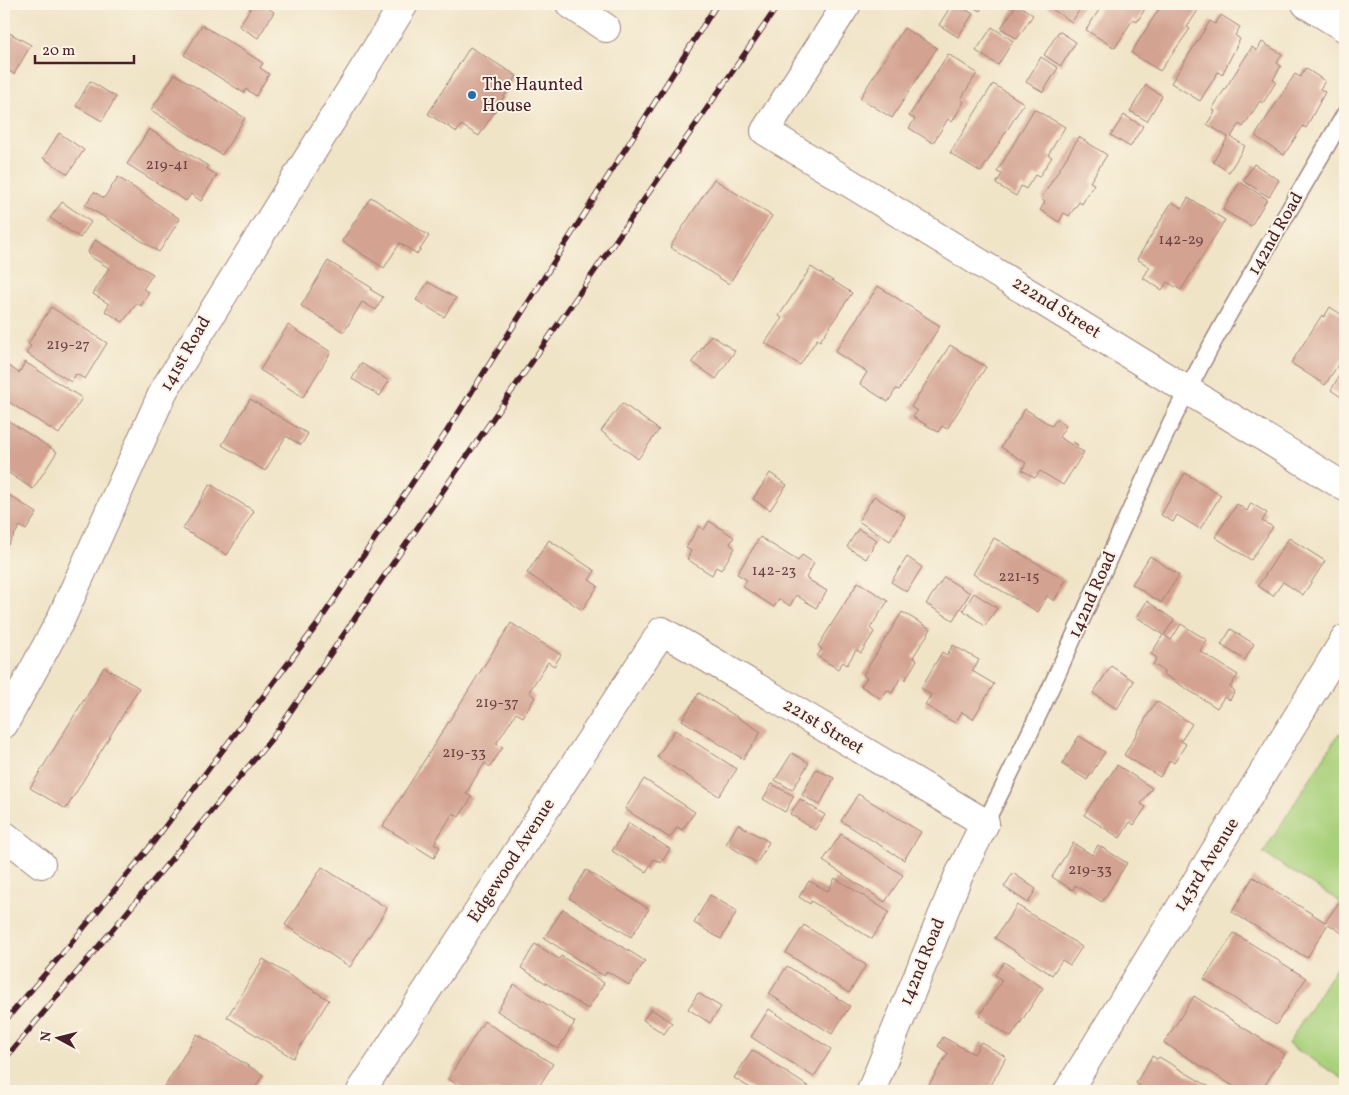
<svg xmlns="http://www.w3.org/2000/svg" width="1349" height="1095" viewBox="0 0 1349 1095" font-family="Vollkorn,serif">
<style>
.green{fill:#a9d17b;stroke:#7a7853}
.building{fill:#d3a291}
.lines{fill:none;stroke-linecap:round;stroke-linejoin:round}
.lane-casing{stroke:#9d8279;stroke-width:19}
.street-casing{stroke:#9d8279;stroke-width:30}
.lane{stroke:#fff;stroke-width:16}
.street{stroke:#fff;stroke-width:28}
.rail-casing{stroke:#4a1f2b;stroke-width:5.5}
.rail{stroke:#fcf5e5;stroke-width:4;stroke-dasharray:11;stroke-linecap:butt}
.poi-dot{fill:#1f6fb2;stroke:#fcf5e5;stroke-width:2}
.labels{text-anchor:middle;dominant-baseline:central;stroke-width:4;stroke-linejoin:round;paint-order:stroke}
.number-label{font-size:15px;fill:#6c4044}
.poi-label{font-size:18px;fill:#4a1f2b;stroke:#fcf5e5;text-anchor:start}
.street-label{font-size:18px;fill:#4a1f2b;stroke:#fcf5e5}
</style>
<rect width="100%" height="100%" fill="#fcf5e5"/>
<filter id="ink" filterUnits="userSpaceOnUse"><feTurbulence type="fractalNoise" baseFrequency=".02" numOctaves="2"/><feDisplacementMap in="SourceGraphic" scale="10" xChannelSelector="R" yChannelSelector="G"/><feConvolveMatrix kernelMatrix="1 2 1 2 8 2 1 2 1" color-interpolation-filters="sRGB"/></filter>
<filter id="wash" filterUnits="userSpaceOnUse"><feTurbulence type="fractalNoise" baseFrequency=".0096" numOctaves="4" result="noise"/><feDisplacementMap in="SourceGraphic" scale="20" xChannelSelector="R" yChannelSelector="G"/><feGaussianBlur stdDeviation="1.12" result="paint"/><feColorMatrix in="noise" values="0 0 0 0 0 0 0 0 0 0 0 0 0 0 0 0 0 1.4 0 .05"/><feComposite in="paint" operator="in"/></filter>
<g filter="url(#wash)">
<rect width="100%" height="100%" fill="#f0e4c7"/>
<path class="green" d="M1339 733 1345 737V905L1263 853Z
M1345 953V1080L1288 1044Z"/>
<g id="blocks">
<path class="building" d="M202 4H212L209 8Z
M253 4H261L274 12 258 38 239 26Z
M952 4H957L973 14 958 37 939 25Z
M967 4H984L980 11Z
M1017 4 1033 15 1017 39 1001 28Z
M1044 4H1083L1072 22Z
M1103 4H1148L1137 22 1133 19 1115 48 1086 30Z
M1162 4H1202L1187 27 1190 29 1160 71 1131 53Z
M1221 15 1240 27 1235 35 1240 39 1222 75 1218 72 1200 101 1171 83 1210 21 1215 24Z
M202 25 263 63 260 68 269 74 256 96 246 89 244 93 184 55Z
M992 27 1013 41 998 65 976 51Z
M904 28 937 48 892 118 860 98Z
M4 30 31 45 14 74 4 68Z
M1059 31 1076 42 1061 66 1044 55Z
M1262 42 1282 54 1277 63 1281 66 1273 80 1276 82 1263 103 1260 101 1243 127 1239 124 1231 137 1245 146 1229 172 1213 162 1228 137 1207 124 1215 111 1212 109 1252 47 1257 51Z
M470 47 517 76 479 136 461 125 457 132 428 114Z
M948 54 977 73 961 99 964 102 952 122 948 119 933 143 909 128 915 119 909 116Z
M1041 57 1058 68 1043 92 1026 82Z
M1305 68 1325 81 1320 89 1325 92 1306 128 1303 126 1284 155 1255 136 1295 74 1300 77Z
M175 74 245 118 222 155 151 110Z
M90 81 116 97 102 121 76 106Z
M993 84 1024 103 981 172 950 153Z
M1146 85 1162 96 1147 121 1130 111Z
M1034 109 1065 127 1048 155 1052 157 1039 177 1035 175 1026 189 1021 186 1016 196 996 184 1002 174 997 172Z
M1124 115 1143 126 1130 147 1111 135Z
M149 129 208 166 207 169 217 175 201 201 191 194 186 201 127 164Z
M59 133 84 150 68 174 43 158Z
M1079 137 1107 155 1090 182 1094 184 1082 204 1079 202 1069 216 1064 213 1059 222 1040 210 1045 202 1041 199Z
M1254 164 1279 180 1269 197 1243 181Z
M118 177 180 219 159 252 85 205 94 192 104 198Z
M714 179 772 216 729 284 670 247Z
M1240 182 1267 199 1251 226 1223 210Z
M371 197 429 236 417 254 400 243 384 268 342 241Z
M1188 198 1225 220 1181 290 1167 282 1162 290 1143 278 1150 267 1137 259 1172 202 1182 208Z
M62 202 91 222 80 238 50 218Z
M95 240 153 274 143 289 149 292 141 306 137 303 123 322 105 311 109 304 93 294 109 268 91 257 88 252Z
M328 261 372 288 371 290 383 297 376 310 362 302 344 332 301 306Z
M811 267 852 293 820 341 817 339 800 365 765 343 782 318 779 316Z
M428 282 456 298 444 317 416 300Z
M878 286 940 326 899 390 896 389 888 402 860 384 867 372 835 352Z
M51 307 107 343 85 379 76 374 71 382 26 353 31 346 28 344Z
M1330 307 1345 317V354L1325 385 1291 363 1322 315 1324 317Z
M288 325 331 352 303 397 260 370Z
M711 335 735 351 716 379 692 362Z
M950 345 986 367 947 429 942 426 938 432 913 417 917 411 911 407Z
M25 362 82 398 59 434 4 399 6 391 4 389V374L9 366 19 373Z
M361 363 389 381 380 396 352 379Z
M1345 366V400L1331 390Z
M250 399 308 434 301 445 286 436 265 471 222 445Z
M622 403 659 430 638 459 601 431Z
M1025 409 1052 426 1056 419 1066 426 1059 437 1072 445 1073 442 1078 445 1076 448 1084 452 1063 485 1040 471 1035 478 1022 470 1026 463 1001 447Z
M4 418 57 452 33 489 4 470Z
M770 473 787 485 770 510 753 499Z
M1185 473 1221 495 1200 529 1177 515 1173 522 1161 515Z
M210 484 254 511 227 555 183 529Z
M4 492 37 513 26 530 20 526 8 545 4 543Z
M874 496 905 516 890 541 858 521Z
M1251 503 1267 513 1262 521 1273 527 1251 560 1215 537 1237 504 1247 511Z
M709 521 734 537 730 544 735 548 721 570 716 567 712 575 687 559 691 551 686 548 699 526 704 530Z
M858 529 877 540 866 559 847 547Z
M760 537 798 561 802 555 814 563 806 578 827 591 816 608 796 595 790 606 779 599 774 607 743 587 747 580 737 574Z
M994 538 1066 580 1054 601 1047 596 1038 612 973 574Z
M1289 538 1325 561 1303 595 1283 582 1273 596 1258 586Z
M549 540 595 571 589 580 598 586 582 610 527 573Z
M1150 556 1179 575 1161 603 1132 584Z
M907 557 922 567 907 592 891 582Z
M944 577 970 593 953 620 926 604Z
M858 582 888 601 870 628 874 632 861 653 856 650 847 665 843 662 838 669 817 656 822 649 818 646Z
M974 593 997 608 985 626 963 610Z
M1147 601 1174 620 1164 635 1171 640 1181 624 1207 640 1200 651 1238 675 1230 687 1235 691 1230 700 1224 697 1217 708 1163 674 1164 671 1153 664 1157 658 1151 654 1163 635 1137 617Z
M902 612 931 629 913 657 917 660 905 680 901 677 892 693 887 690 881 699 861 686 867 678 863 675Z
M511 623 561 655 554 666 548 662 529 692 535 697 523 717 516 713 496 744 503 747 490 767 485 763 475 778 466 794 472 797 459 817 453 813 443 829 434 844 440 847 434 858 383 826Z
M1231 629 1254 644 1245 660 1221 645Z
M953 645 979 660 972 671 994 684 973 719 962 712 955 723 925 705 931 695 921 688 942 652 947 655Z
M1111 666 1134 681 1117 709 1093 693Z
M104 667 139 688 66 809 30 788Z
M699 693 761 732 743 759 682 720Z
M1156 701 1192 724 1181 741 1186 744 1174 763 1170 760 1160 777 1124 755Z
M675 730 737 769 719 796 657 757Z
M1079 736 1105 752 1087 780 1062 764Z
M792 753 809 763 792 790 775 780Z
M1117 765 1152 788 1141 804 1146 807 1134 825 1130 822 1120 838 1084 815Z
M816 769 834 778 820 805 802 795Z
M644 779 695 812 682 830 677 827 670 838 625 809Z
M772 784 794 796 785 812 763 799Z
M858 794 921 832 904 860 841 821Z
M800 799 825 815 815 830 790 814Z
M629 823 670 849 661 863 654 859 646 872 612 851Z
M738 824 769 842 757 863 726 844Z
M841 834 903 875 885 902 823 861Z
M1073 843 1092 855 1098 845 1127 863 1102 902 1075 885 1073 890 1052 877Z
M322 867 387 908 350 967 285 925Z
M586 870 649 909 631 937 569 898Z
M1013 873 1036 889 1028 903 1004 887Z
M1253 877 1325 922 1340 901 1345 905V935L1328 924 1307 958 1232 912Z
M835 878 889 912 872 939 811 901 810 904 799 897 809 881 828 891Z
M710 895 737 911 721 939 694 923Z
M1017 905 1082 947 1070 965 1062 960 1052 975 995 938Z
M563 909 645 961 629 985 607 971 604 976 544 938Z
M804 925 866 965 849 993 786 953Z
M1234 933 1306 978 1276 1025 1204 979Z
M535 944 559 959 561 956 604 983 588 1009 521 968Z
M263 959 329 1000 293 1058 227 1017Z
M1004 962 1043 988 1011 1037 979 1016 1002 980 995 975Z
M787 966 850 1006 832 1034 769 994Z
M514 984 575 1022 558 1049 497 1011Z
M698 993 721 1007 710 1023 688 1009Z
M1194 996 1285 1054 1261 1091H1241L1164 1043Z
M651 1009 672 1023 664 1034 643 1020Z
M769 1009 831 1049 814 1077 751 1037Z
M484 1021 553 1064 536 1091H468L448 1079Z
M197 1034 263 1075 253 1091H162Z
M943 1037 974 1054 981 1042 1006 1057 988 1091H937L928 1086 948 1053 938 1046Z
M752 1050 815 1091H755L734 1078Z
M1152 1056 1157 1059 1159 1057 1213 1089 1211 1091H1139L1141 1087 1136 1083Z"/>
</g>
</g>
<g filter="url(#ink)">
<use href="#blocks" fill-opacity="0" stroke="#9d8279" stroke-width="1"/>
<g class="lines">
<defs>
<path id="lane" d="M985 823C1052 695 1105 561 1167 431 1220 322 1285 219 1345 114"/>
<path id="street" d="M570 4 606 28
M847 4 765 131 1345 487
M1306 4 1345 28
M4 724 60 621 164 390 404 4
M4 835 41 864
M361 1091 662 631 985 823 958 877 871 1091
M1068 1091 1345 639"/>
</defs>
<use href="#lane" class="lane-casing"/>
<use href="#street" class="street-casing"/>
<use href="#lane" class="lane"/>
<use href="#street" class="street"/>
<defs>
<path id="rail" d="M4 1022 68 947 149 848 317 625 447 431 717 4
M4 1060 273 737 779 4"/>
</defs>
<use href="#rail" class="rail-casing"/>
<use href="#rail" class="rail"/>
</g>
</g>
<circle class="poi-dot" cx="472" cy="95" r="5"/>
<g class="labels">
<g class="number-label">
<text x="167" y="165">219-41</text>
<text x="1181" y="240">142-29</text>
<text x="68" y="345">219-27</text>
<text x="774" y="571">142-23</text>
<text x="1019" y="577">221-15</text>
<text x="497" y="703">219-37</text>
<text x="464" y="753">219-33</text>
<text x="1090" y="870">219-33</text>
</g>
<g class="poi-label">
<text x="482" y="85">The Haunted<tspan x="482" dy="21">House</tspan></text>
</g>
<g class="street-label">
<text transform="translate(1276 234) rotate(-60)">142nd Road</text>
<text transform="translate(1056 308) rotate(32)">222nd Street</text>
<text transform="translate(186 354) rotate(-60)">141st Road</text>
<text transform="translate(1093 595) rotate(-66)">142nd Road</text>
<text transform="translate(823 727) rotate(31)">221st Street</text>
<text transform="translate(512 861) rotate(-57)">Edgewood Avenue</text>
<text transform="translate(1207 865) rotate(-58)">143rd Avenue</text>
<text transform="translate(923 962) rotate(-68)">142nd Road</text>
</g>
</g>
<rect width="1349" height="1095" fill="none" stroke="#fcf5e5" stroke-width="20"/>
<g transform="translate(58 1038) rotate(277)" stroke="#fcf5e5" stroke-width="4" paint-order="stroke">
<path d="M0-4L9 19L0 12L-9 19Z" fill="#4a1f2b"/>
<text y="-8" font-size="14" font-weight="bold" text-anchor="middle" fill="#4a1f2b">N</text>
</g>
<path d="M35 55v8h99v-8" fill="none" stroke="#4a1f2b" stroke-width="2.5"/>
<text x="42" y="55" font-size="15" fill="#4a1f2b" stroke="#fcf5e5" stroke-width="4" paint-order="stroke">20 m</text>
</svg>
